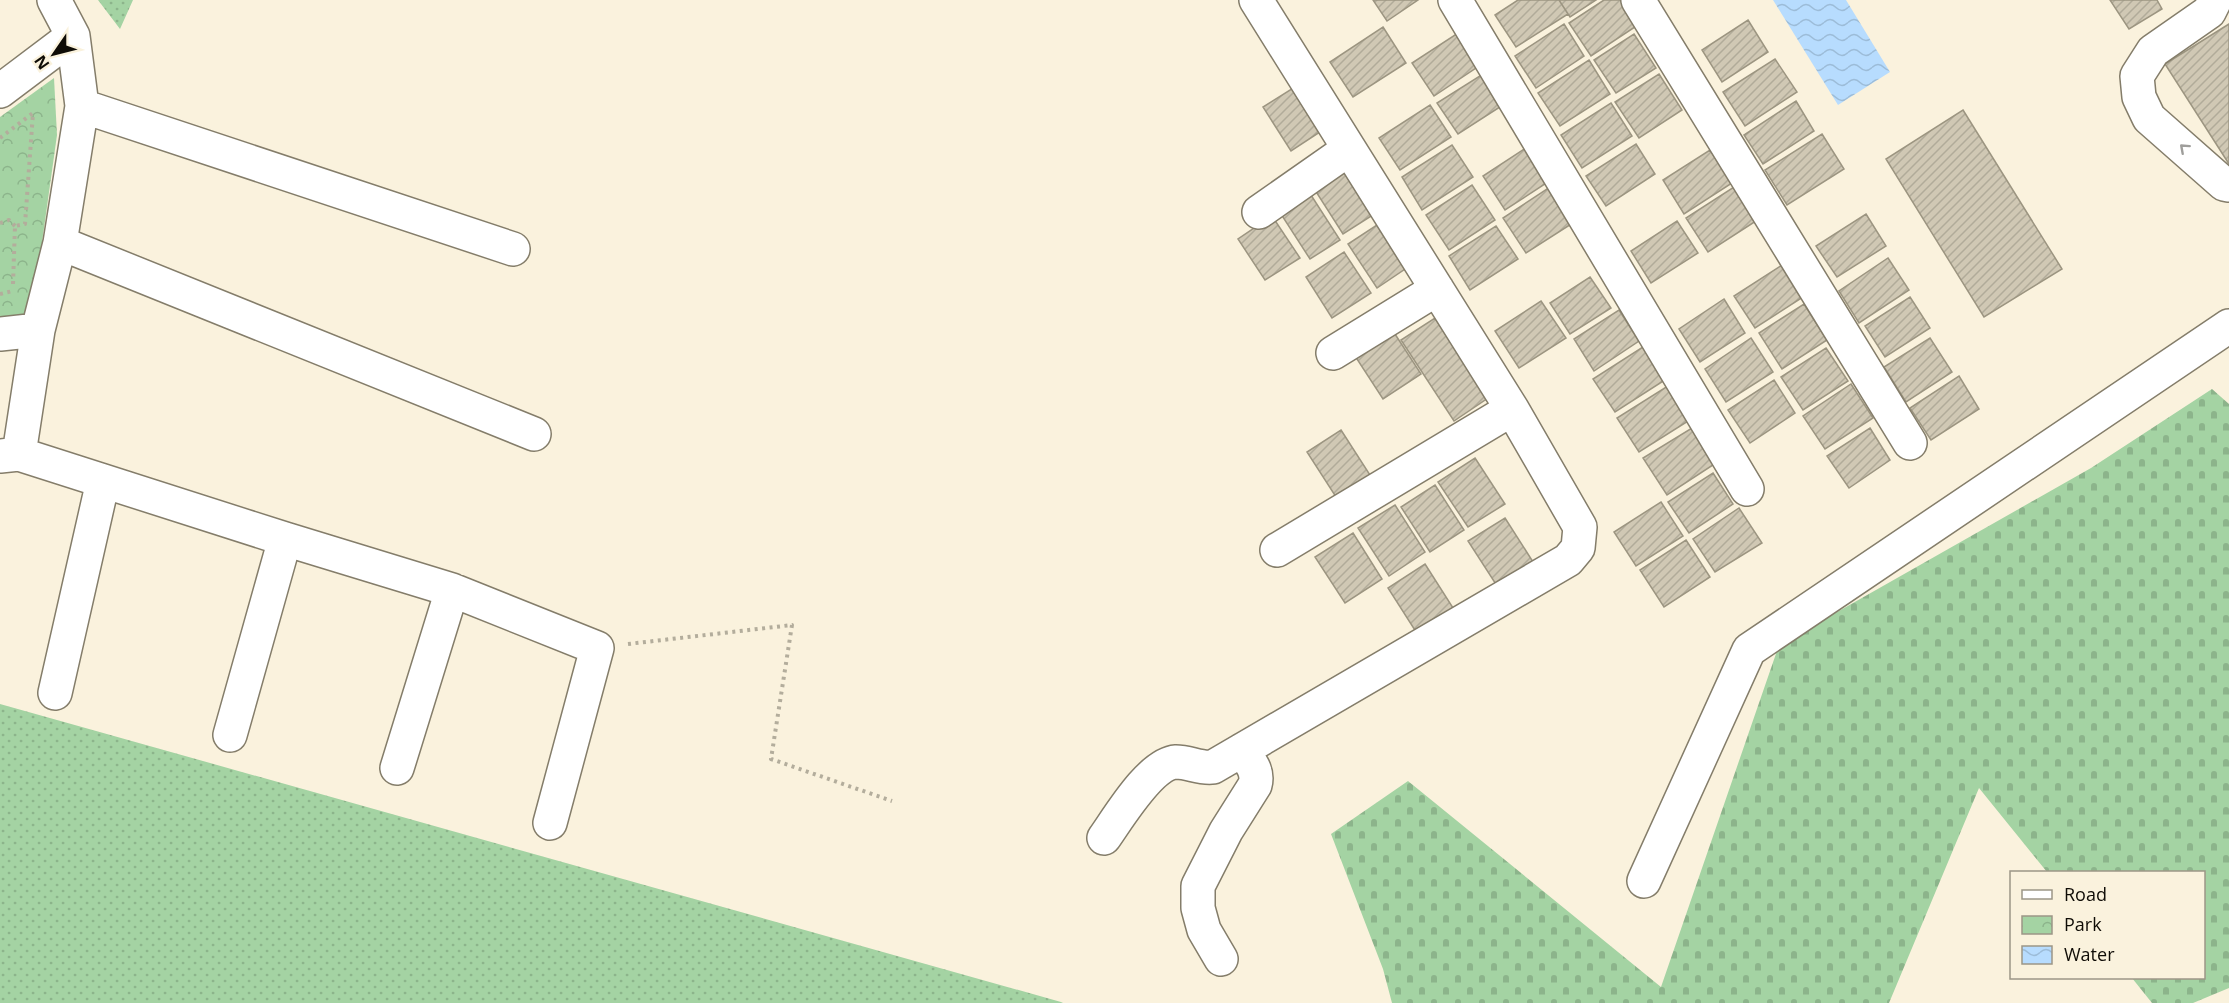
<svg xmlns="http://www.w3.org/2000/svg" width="2229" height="1003" viewBox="0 0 2229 1003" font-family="'Open Sans',sans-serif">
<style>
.grass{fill:url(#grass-dots)}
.cemetery{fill:url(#cemetery-stones)}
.park{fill:url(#park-crowns)}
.water{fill:url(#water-waves)}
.building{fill:url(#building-hatch);stroke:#9c9581;stroke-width:1.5}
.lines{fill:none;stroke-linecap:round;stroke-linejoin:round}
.minor-casing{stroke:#847d6a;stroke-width:36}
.path{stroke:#b3ad9c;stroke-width:4;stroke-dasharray:3 4.5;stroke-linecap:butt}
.minor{stroke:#fff;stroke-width:33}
.oneway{stroke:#9f9e9b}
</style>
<defs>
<pattern id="grass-dots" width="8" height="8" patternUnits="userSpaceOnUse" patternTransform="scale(1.5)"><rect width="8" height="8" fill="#a4d3a3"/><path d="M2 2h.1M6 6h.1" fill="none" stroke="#8cb48b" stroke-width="1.8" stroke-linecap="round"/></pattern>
<pattern id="cemetery-stones" width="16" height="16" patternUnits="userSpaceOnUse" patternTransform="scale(1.5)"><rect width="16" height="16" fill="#a4d3a3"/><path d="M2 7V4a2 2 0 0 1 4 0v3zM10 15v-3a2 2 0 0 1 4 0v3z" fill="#8cb48b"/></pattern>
<pattern id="park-crowns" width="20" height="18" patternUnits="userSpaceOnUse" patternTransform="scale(1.5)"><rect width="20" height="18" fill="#a4d3a3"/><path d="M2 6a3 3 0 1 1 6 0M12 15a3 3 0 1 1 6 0" fill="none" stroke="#8cb48b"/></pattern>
<pattern id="water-waves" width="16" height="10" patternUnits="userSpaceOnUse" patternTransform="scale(1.5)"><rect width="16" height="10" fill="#b7dcfe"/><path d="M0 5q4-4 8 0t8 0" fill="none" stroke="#9cbcd8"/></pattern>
<pattern id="building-hatch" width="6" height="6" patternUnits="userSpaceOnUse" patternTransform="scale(1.5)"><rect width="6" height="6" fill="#d0c8b4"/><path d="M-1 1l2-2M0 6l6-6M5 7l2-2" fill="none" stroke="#b1ab99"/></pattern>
</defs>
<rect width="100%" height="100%" fill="#faf2dd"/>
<path class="grass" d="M98 0H133L120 29Z
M0 704 1061 1002 1063 1003H0Z"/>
<path class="cemetery" d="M2212 389 2229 404V988L2193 1003H2152L2132 978H2204V872H2047L1979 788 1889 1003H1392L1383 969 1331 834 1408 781 1661 987 1779 645 2091 468Z"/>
<path class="park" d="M54 78 57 135 32 314 0 317V117Z"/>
<path class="water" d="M1773 0H1846L1890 72 1838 105Z"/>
<path class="building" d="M1373 0H1418L1387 21Z
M1518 0H1559L1568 14 1516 47 1495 15Z
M1559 0H1596L1570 17Z
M1604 0H1626L1641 23 1591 56 1569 23Z
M2110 0H2157L2162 9 2129 29Z
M1748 20 1768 52 1722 82 1702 50Z
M1564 24 1584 56 1536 88 1515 56Z
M2229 24V164L2165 64Z
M1383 27 1406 63 1353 97 1330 62Z
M1458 33 1479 66 1434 96 1412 63Z
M1634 34 1656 68 1616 93 1594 60Z
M1775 59 1797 92 1745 126 1723 92Z
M1589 60 1610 94 1560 126 1538 93Z
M1483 74 1503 105 1458 134 1437 103Z
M1659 74 1682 110 1639 138 1615 102Z
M1298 85 1326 128 1291 151 1263 107Z
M1796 101 1814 131 1763 164 1744 135Z
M1611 103 1632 136 1582 168 1561 135Z
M1430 105 1451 137 1400 170 1379 138Z
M1963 110 2062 269 1984 317 1886 159Z
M1822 134 1844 169 1787 205 1765 170Z
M1636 144 1655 174 1606 206 1586 176Z
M1452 145 1473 177 1422 210 1402 177Z
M1529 146 1551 180 1505 210 1483 176Z
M1710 150 1732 183 1684 214 1663 180Z
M1346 166 1376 213 1343 234 1313 187Z
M1472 185 1495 220 1449 250 1426 215Z
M1553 185 1576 221 1526 253 1503 218Z
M1734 187 1756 221 1708 252 1686 218Z
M1309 192 1340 240 1310 259 1279 211Z
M1866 214 1886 246 1837 277 1816 246Z
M1272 216 1300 258 1265 280 1238 239Z
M1383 221 1411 265 1377 288 1348 244Z
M1677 221 1698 253 1651 283 1631 251Z
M1496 226 1518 259 1470 290 1449 256Z
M1344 252 1371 293 1332 318 1306 277Z
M1888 258 1909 290 1859 323 1839 291Z
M1782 265 1803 297 1755 328 1734 296Z
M1590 277 1611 308 1570 334 1550 303Z
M1910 297 1930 328 1885 357 1865 326Z
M1724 299 1745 333 1700 362 1679 329Z
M1541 301 1566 338 1519 368 1495 331Z
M1804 304 1827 340 1782 369 1759 333Z
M1619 310 1639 341 1594 371 1574 339Z
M1435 318 1488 398 1454 421 1401 340Z
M1393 331 1421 374 1383 399 1355 356Z
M1751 338 1773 372 1726 402 1705 369Z
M1930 338 1952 372 1906 402 1884 367Z
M1646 345 1668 378 1615 412 1593 379Z
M1826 348 1848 381 1803 410 1781 377Z
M1959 376 1979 409 1931 440 1910 408Z
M1774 380 1795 413 1750 443 1728 410Z
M1671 384 1693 418 1639 452 1617 418Z
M1851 384 1873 418 1825 449 1803 416Z
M1692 428 1716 463 1667 495 1643 458Z
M1870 428 1890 460 1849 488 1827 456Z
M1341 430 1370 475 1336 497 1307 452Z
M1475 458 1505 504 1468 527 1438 482Z
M1713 473 1733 504 1689 533 1668 502Z
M1435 485 1464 530 1430 552 1401 507Z
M1661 502 1683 536 1636 566 1614 532Z
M1395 505 1425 552 1389 576 1358 528Z
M1739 508 1762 543 1715 572 1693 539Z
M1505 518 1535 565 1499 589 1468 541Z
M1353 533 1382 579 1345 603 1315 557Z
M1686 540 1710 577 1664 607 1640 570Z
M1425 564 1455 611 1418 635 1388 588Z"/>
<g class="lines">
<defs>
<path id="minor" d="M1455 0 1747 489
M1638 0 1910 443
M2215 0 2209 12 2153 51 2137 76 2139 97 2149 118 2224 184 2229 185
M0 91 73 36
M82 106 513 249
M1259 212 1349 149
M60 243 534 434
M0 334 38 330
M1333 353 1437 289
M19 454 38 330 60 243 82 106 73 36 54 0
M0 456 19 454 285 539 452 590 597 648 550 823
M1277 550 1512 409
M55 693 103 481
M230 735 285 539
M397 768 452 590
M1104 838C1119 817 1150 764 1176 762 1189 762 1201 769 1213 767L1568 560 1578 548 1580 527 1512 409 1256 0
M1644 881 1749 650 2229 326
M1221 959 1204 930 1198 908V886L1226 831 1255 785C1259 771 1250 762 1242 750"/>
</defs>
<use href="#minor" class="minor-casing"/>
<path class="path" d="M0 138 33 113
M0 223 9 220 15 226
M13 284 15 226 25 224 33 113
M0 294 13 291
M628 644 792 625 771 759 892 801"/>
<use href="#minor" class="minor"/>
</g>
<defs><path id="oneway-chevron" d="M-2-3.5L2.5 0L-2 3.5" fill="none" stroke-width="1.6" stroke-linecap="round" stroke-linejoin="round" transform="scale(1.5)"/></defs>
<use class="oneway" href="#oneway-chevron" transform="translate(2184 148) rotate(-138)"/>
<rect x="2010" y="871" width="195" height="108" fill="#faf2dd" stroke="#9c9687" stroke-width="1.5"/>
<rect x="2022" y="890" width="30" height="9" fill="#ffffff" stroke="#9c9687" stroke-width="1.5"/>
<text x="2064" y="901" font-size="18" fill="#0f0c06">Road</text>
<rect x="2022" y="916" width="30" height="18" fill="url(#park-crowns)" stroke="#9c9687" stroke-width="1.5"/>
<text x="2064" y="931" font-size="18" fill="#0f0c06">Park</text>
<rect x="2022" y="946" width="30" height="18" fill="url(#water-waves)" stroke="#9c9687" stroke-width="1.5"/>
<text x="2064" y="961" font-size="18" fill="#0f0c06">Water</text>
<g transform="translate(54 54) rotate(235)" stroke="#faf2dd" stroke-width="4.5" paint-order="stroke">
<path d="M0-4.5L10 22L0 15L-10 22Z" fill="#0f0c06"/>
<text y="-9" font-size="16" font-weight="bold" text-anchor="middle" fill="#0f0c06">N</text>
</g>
</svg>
